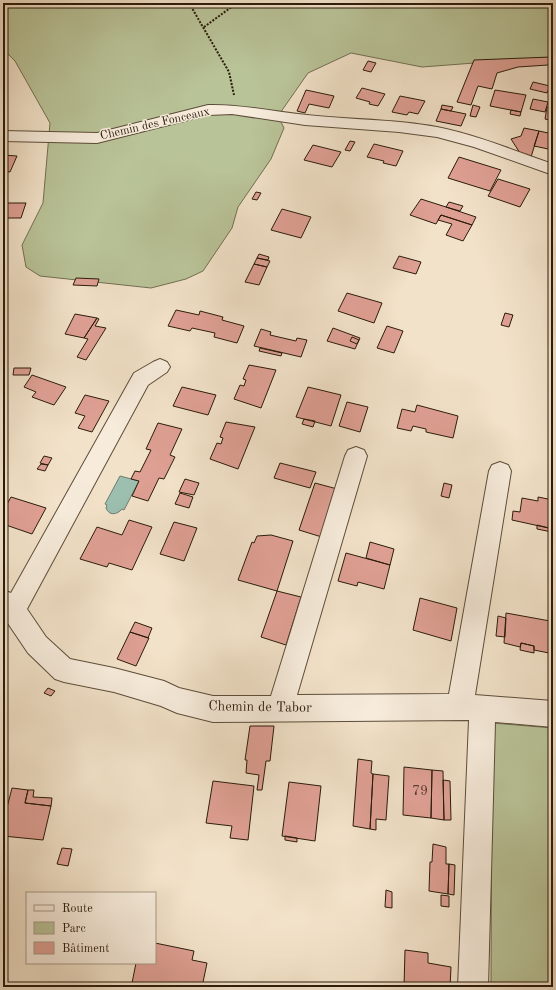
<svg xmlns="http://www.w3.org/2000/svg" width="556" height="990" viewBox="0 0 556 990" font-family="'Old Standard TT',serif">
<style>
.green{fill:#b9c398;stroke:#726f52}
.water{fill:#9cbfb0;stroke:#6e7d6e}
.building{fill:#dfa094;stroke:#2a1b0b}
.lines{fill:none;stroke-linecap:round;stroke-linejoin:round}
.minor-casing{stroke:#5c4d3a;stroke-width:2}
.path{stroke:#2a1b0b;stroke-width:2;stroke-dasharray:2 1.5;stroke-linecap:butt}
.minor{fill:#f7ecdc;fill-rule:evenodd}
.labels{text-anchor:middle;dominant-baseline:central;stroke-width:3;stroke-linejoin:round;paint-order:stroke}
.far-street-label{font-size:12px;fill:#2a1b0b;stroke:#f7ecdc}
.street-label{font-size:14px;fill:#2a1b0b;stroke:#f7ecdc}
.near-number-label{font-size:14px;fill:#573c2d}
</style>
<rect width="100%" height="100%" fill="#f2e2c9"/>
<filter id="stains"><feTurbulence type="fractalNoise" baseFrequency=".005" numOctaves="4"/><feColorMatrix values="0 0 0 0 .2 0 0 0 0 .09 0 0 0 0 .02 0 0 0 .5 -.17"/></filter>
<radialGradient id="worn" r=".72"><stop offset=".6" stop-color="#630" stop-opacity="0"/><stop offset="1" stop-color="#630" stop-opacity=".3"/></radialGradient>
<path class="green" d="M3 3H553V57L422 67 351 53 308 73 278 116 284 128 271 159 238 207 232 228 203 271 186 279 151 288 40 276 26 267 22 245 43 203 50 123 15 61 3 49Z
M492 723 553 728V987H491Z"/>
<path class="water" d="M120 476 139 481 124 510 122 509C117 515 109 516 106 508L107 505 105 504Z"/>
<path class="building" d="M551 57 548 65 518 67 497 73 492 89 478 86 471 105 457 102 474 60Z
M368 61 376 63 371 72 363 70Z
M533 82 550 86 547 93 530 89Z
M362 88 385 94 378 106 369 104 370 102 356 98Z
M306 90 334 96 329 108 309 104 305 113 297 111Z
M495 90 526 95 521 112 490 106Z
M400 96 425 101 418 114 409 112 407 115 392 112Z
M533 99 548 102 545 112 530 109Z
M442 105 453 107 451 111 441 109Z
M473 105 480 107 476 117 470 116Z
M547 107 553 108V121L545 119Z
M441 109 466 114 461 126 436 121Z
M511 110 521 112 520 116 510 114Z
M524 128 539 131 531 157 520 153 511 139 521 136Z
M539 131 553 134V150L534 146Z
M350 141 355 142 350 151 345 150Z
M374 144 403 151 396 166 383 163 384 161 367 157Z
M313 145 341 152 332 167 304 160Z
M3 155 17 156 10 172 3 171Z
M459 157 501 170 490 191 448 178Z
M498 179 530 189 520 207 488 196Z
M256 192 261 193 257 200 252 199Z
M421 199 446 207 476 217 472 225 441 215 436 224 410 215Z
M449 202 463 206 460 211 446 207Z
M3 203H26L21 218H4L3 220Z
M282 209 311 217 301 238 271 230Z
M441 215 472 225 463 241 446 235 452 224 438 220Z
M259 254 269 257 268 260 257 258Z
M399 256 421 262 416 274 393 268Z
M257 258 270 261 267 267 254 264Z
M254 264 267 267 259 285 245 282Z
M76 278 99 279 97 286 73 285Z
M347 293 382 303 374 323 338 311Z
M176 310 199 315 200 311 223 317 222 320 244 326 237 343 214 337 215 333 192 328 190 331 168 326Z
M505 313 513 315 509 327 501 325Z
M75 314 97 318 84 338 65 334Z
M97 318 99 319 95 326 106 328 86 360 77 357 88 339 84 338Z
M387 326 403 331 394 353 377 348Z
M333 328 360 338 355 349 327 341Z
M261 329 271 332 270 335 296 341 297 338 307 340 301 357 254 346Z
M352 337 359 340 357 344 350 341Z
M260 348 282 353 281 356 259 351Z
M249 365 276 370 261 408 234 399 240 385 244 386 246 380 243 379Z
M14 368H31L29 375H13Z
M32 375 66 387 54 405 32 397 36 392 24 387Z
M182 387 216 395 208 415 173 406Z
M308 387 341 395 331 426 296 417Z
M85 395 109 401 92 432 78 428 85 416 75 413Z
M347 402 368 407 360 432 339 426Z
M417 405 458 416 453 438 426 432V429L413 426 411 431 397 428 402 409 415 412Z
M304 419 315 421 313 427 302 424Z
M226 422 255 427 238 469 210 459 217 443 221 444 223 438 220 437Z
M158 423 182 429 170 455 175 457 164 479 159 478 148 501 132 496 139 481 131 479 135 471 140 472 151 450 146 449Z
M44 456 52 458 48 465 40 463Z
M280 463 316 472 310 488 274 478Z
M41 464 48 465 45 471 37 469Z
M185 479 199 483 194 495 179 492Z
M315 483 341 490 325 538 299 530Z
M444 483 452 485 449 498 441 496Z
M180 493 193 497 189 508 175 504Z
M11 497 46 508 32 534 3 524V511Z
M538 497 553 500V529L512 520 513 511 520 512 522 498 538 501Z
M129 520 152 527 132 570 109 563 107 567 80 559 97 527 122 535Z
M174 522 197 528 184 561 160 554Z
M537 525 553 529 552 532 537 529Z
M271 535 293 541 277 591 238 580 252 542 254 543 257 536Z
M370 542 394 549 390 565 366 558Z
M346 553 390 565 384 589 358 582 357 586 338 581Z
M277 591 301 597 286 645 261 637Z
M420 598 457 608 451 641 413 630Z
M506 613 550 621 549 653 534 650V646L521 643 520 647 504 643Z
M498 616 506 618 505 637 496 636Z
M135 622 152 628 148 638 130 632Z
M130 632 149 638 136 666 117 659Z
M521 643 534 646V653L520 650Z
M48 688 55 691 51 696 44 693Z
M250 726H274L270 761H266L262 790H257L259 775 246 773 247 760H245Z
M358 759 372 761 371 773 373 774 370 829 353 826Z
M404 767 432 770 431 818 403 815Z
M432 770 443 771 444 820 431 818Z
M373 774 389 776 386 820 376 819V830L370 829Z
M443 780 450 781 451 820H444Z
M213 781 254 786 248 840 230 838 232 826 206 823Z
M289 782 321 786 315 841 282 836Z
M12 788 28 790 25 803 51 806 43 840 3 836V823Z
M28 790H34L33 797 52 798 51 806 25 803Z
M285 836 297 838V842L285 840Z
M433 844 446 847V864H449L448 894 429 891 430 862H432Z
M62 848 72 849 68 866 57 864Z
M449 864 455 865 454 895 448 894Z
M386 890 392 892V908L385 907Z
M441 895 449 896V907L441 906Z
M155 943 194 951 192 960 207 963 202 987H151L132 983 136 963H155Z
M405 950 428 953V963L451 967 450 987H404Z"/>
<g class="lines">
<defs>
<path id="minor" d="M208 105C242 104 274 112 307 115 351 120 395 119 437 127 477 135 515 151 553 164V175L474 147 437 137 399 132 305 125 232 114 208 115 97 143 3 141V131L97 133Z
M160 359 167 362 170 367 167 372 148 385 27 609 46 637 70 659 114 668 164 681 179 688 213 696H271L345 456 348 450 356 447 364 450 367 456 297 695 449 694 489 471 492 465 500 462 508 465 511 471 475 695 553 701V727L495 722 488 987H458L469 720 213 722 177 713 161 706 114 692 64 682 55 679 28 653 3 616V590L11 593 134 373 153 362Z"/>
</defs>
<use href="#minor" class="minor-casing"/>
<path class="path" d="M189 3 229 72 234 95
M204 27 237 3"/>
<use href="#minor" class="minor"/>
</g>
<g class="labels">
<g class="far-street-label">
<text transform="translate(155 124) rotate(-13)">Chemin des Fonceaux</text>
</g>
<g class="street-label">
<text transform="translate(260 707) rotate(1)">Chemin de Tabor</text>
</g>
<g class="near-number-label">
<text x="420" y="791">79</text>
</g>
</g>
<rect width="556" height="990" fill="none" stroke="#f2e2c9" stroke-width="16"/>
<rect x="4" y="4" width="548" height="982" fill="none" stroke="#2a1b0b" stroke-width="2"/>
<rect x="8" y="8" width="540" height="974" fill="none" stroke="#2a1b0b"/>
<rect x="26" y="892" width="130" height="72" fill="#f7ecdc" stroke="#a59888"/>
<rect x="34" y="905" width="20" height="6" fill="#f7ecdc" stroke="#a59888"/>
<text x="62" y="912" font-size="12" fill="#2a1b0b">Route</text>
<rect x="34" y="922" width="20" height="12" fill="#b9c398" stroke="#a59888"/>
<text x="62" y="932" font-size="12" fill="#2a1b0b">Parc</text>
<rect x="34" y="942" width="20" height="12" fill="#dfa094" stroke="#a59888"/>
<text x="62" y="952" font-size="12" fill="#2a1b0b">Bâtiment</text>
<rect width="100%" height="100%" filter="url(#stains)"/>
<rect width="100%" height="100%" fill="url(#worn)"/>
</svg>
